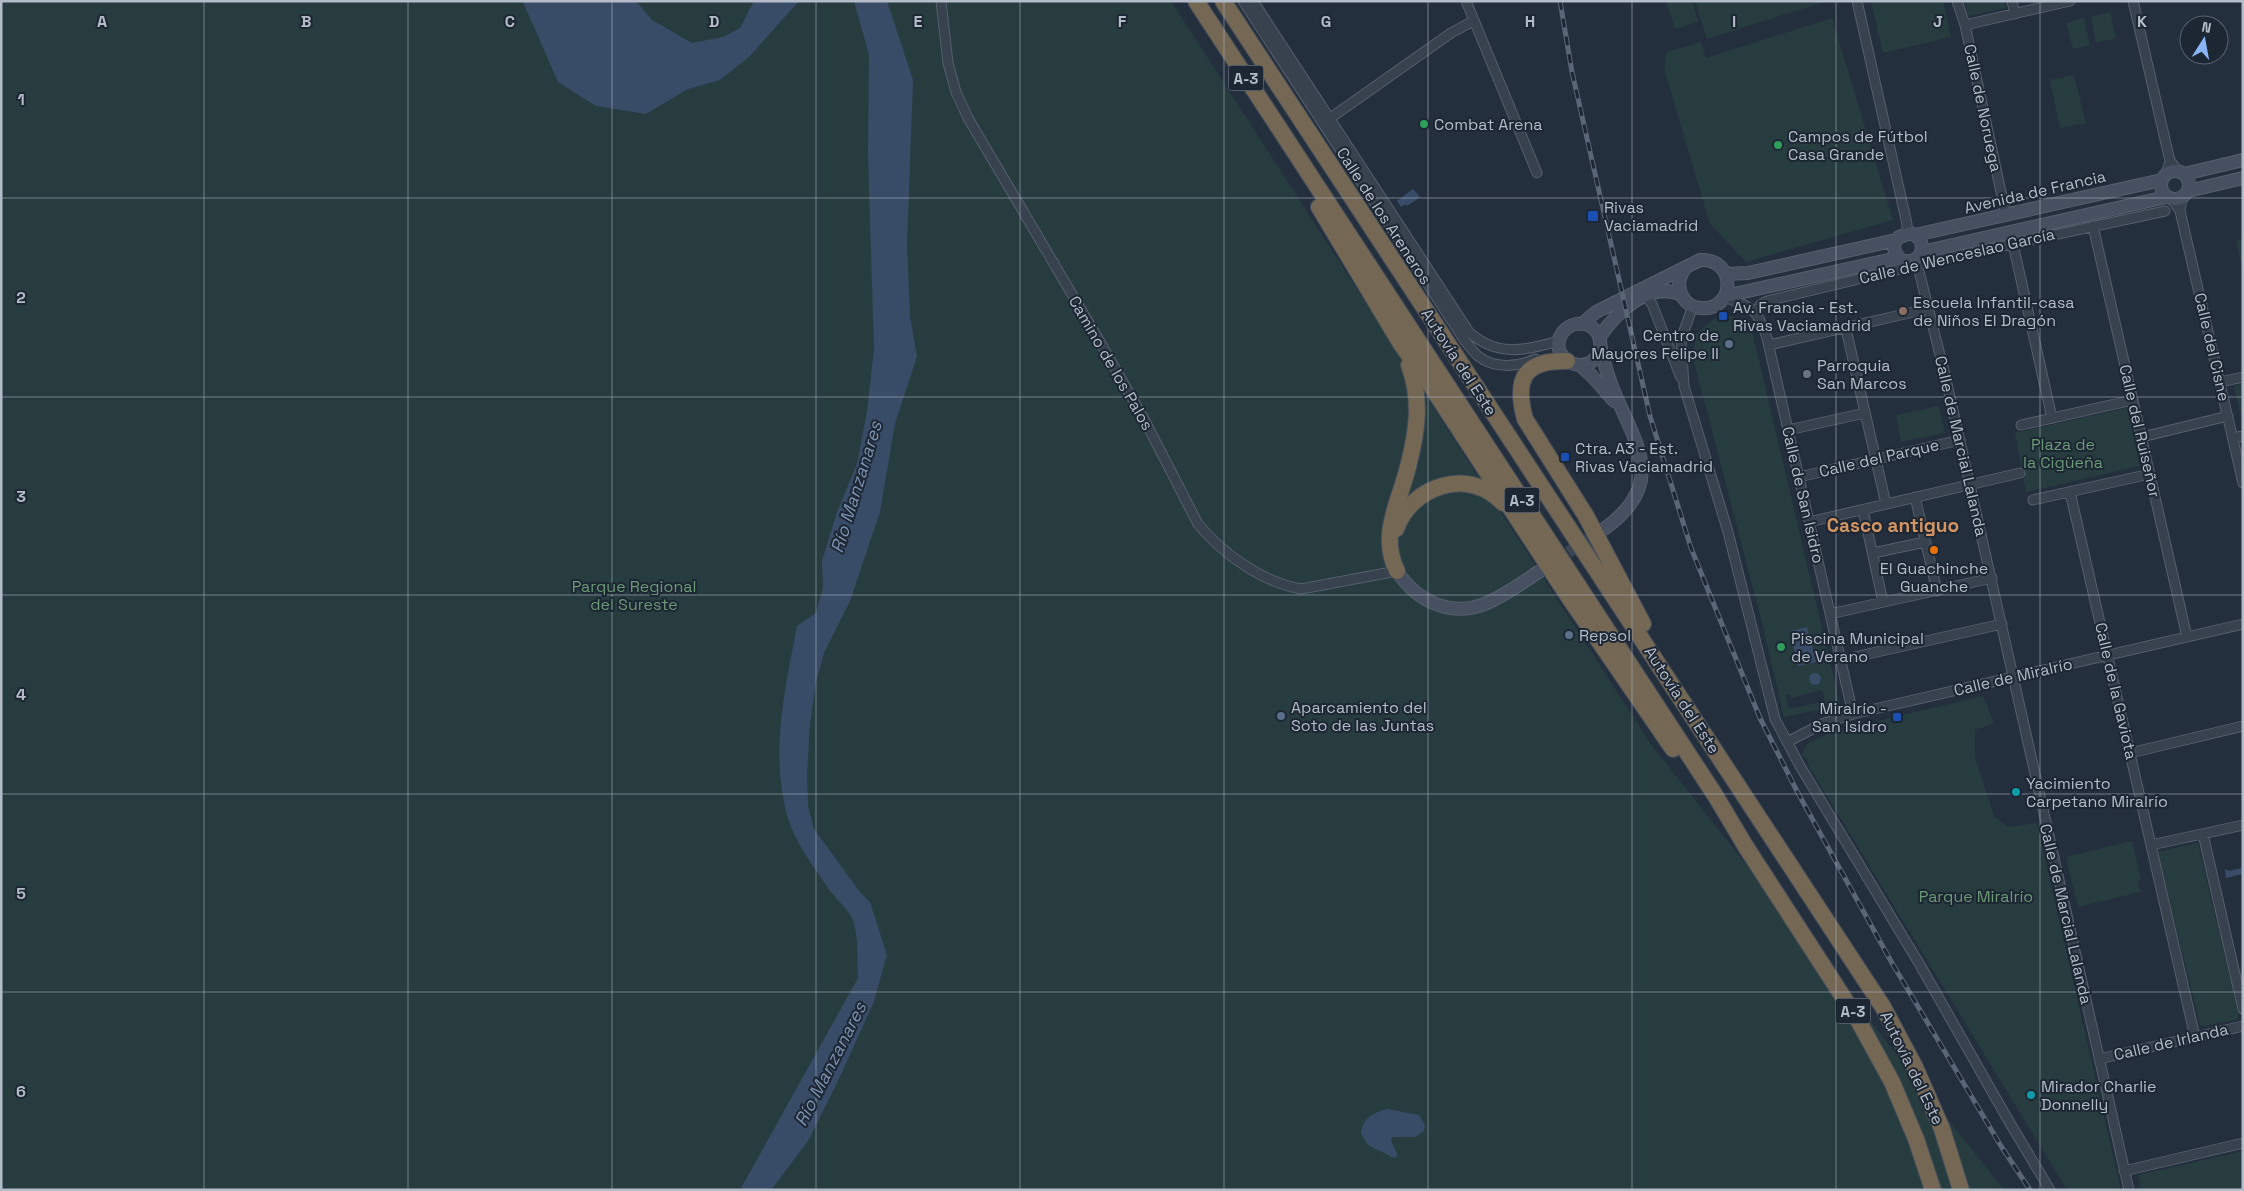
<svg xmlns="http://www.w3.org/2000/svg" width="2244" height="1191" viewBox="0 0 2244 1191" font-family="'Space Grotesk',sans-serif">
<style>
.green{fill:#263c3f;fill-rule:evenodd}
.water{fill:#394c67}
.lines{fill:none;stroke-linecap:round;stroke-linejoin:round}
.secondary-tunnel{stroke:#3a4453;stroke-width:12;stroke-dasharray:12 6;stroke-linecap:butt}
.street-casing{stroke:#565f6c;stroke-width:11}
.secondary-casing{stroke:#565f6c;stroke-width:14}
.highway-casing{stroke:#434c59;stroke-width:18}
.street{stroke:#38414e;stroke-width:9}
.secondary{stroke:#465061;stroke-width:12}
.highway{stroke:#746855;stroke-width:16}
.rail-casing{stroke:#5a6575;stroke-width:5}
.rail{stroke:#1d2633;stroke-width:3;stroke-dasharray:9;stroke-linecap:butt}
.grid{fill:none;stroke:#b4bcc9;stroke-width:1;stroke-opacity:0.55}
.leisure-dot{fill:#2e9e5b;stroke:#1d2633;stroke-width:2}
.transit-dot{fill:#1a4fb4;stroke:#1d2633;stroke-width:2}
.education-dot{fill:#8d6e63;stroke:#1d2633;stroke-width:2}
.service-dot{fill:#5c6f8a;stroke:#1d2633;stroke-width:2}
.worship-dot{fill:#6b7280;stroke:#1d2633;stroke-width:2}
.food-dot{fill:#e8710a;stroke:#1d2633;stroke-width:2}
.culture-dot{fill:#0f9aa8;stroke:#1d2633;stroke-width:2}
.labels{text-anchor:middle;dominant-baseline:central;stroke-width:4;stroke-linejoin:round;paint-order:stroke}
.shield{fill:#1d2633;stroke:#878f9c;stroke-width:1}
.shield-label{font-size:15px;font-weight:bold;fill:#b4bcc9}
.street-label{font-size:16px;fill:#b4bcc9;stroke:#1d2633}
.poi-label{font-size:16px;fill:#b4bcc9;stroke:#1d2633;text-anchor:start}
.park-label{font-size:16px;fill:#6b9a76;stroke:#1d2633}
.water-label{font-size:18px;font-style:italic;fill:#7c92b1;stroke:#1d2633}
.quarter-label{font-size:19px;font-weight:bold;fill:#d59563;stroke:#1d2633}
.grid-label{font-size:16px;text-anchor:middle;font-weight:bold;fill:#b4bcc9;stroke:#1d2633;stroke-width:4;stroke-linejoin:round;paint-order:stroke}
</style>
<rect width="100%" height="100%" fill="#242f3e"/>
<path class="green" d="M1 1H1171L1650 743 2004 1190H1Z
M1666 1H1692L1698 22 1675 29Z
M1695 1H1827L1707 39Z
M1876 1H1943L1951 37 1883 53 1871 2Z
M1965 1H2004L2006 8 1968 16Z
M2110 12 2116 38 2096 43 2091 17Z
M1832 18 1893 220 1746 262 1710 224 1664 69 1667 52 1701 42 1706 58Z
M2084 18 2090 45 2073 49 2066 23Z
M2074 75 2086 123 2060 128 2050 80Z
M2243 239V268H2242L2236 240Z
M1727 315 1750 322 1840 705 1784 717 1759 611 1693 358 1696 334 1714 319ZM1813 674H1818L1821 678 1819 683 1814 685 1810 682 1809 678ZM1822 690 1825 701 1789 709 1786 695H1790L1791 698Z
M2243 384V424L2234 386Z
M1939 406 1945 433 1901 442 1896 415Z
M2127 408 2140 466 2026 492 2015 433Z
M1983 696 1994 723 1975 730V757L1994 816 2008 827 2037 823 2121 1190H2067L1808 765V760L1802 755 1807 744 1831 732Z
M2132 841 2141 880 2138 881 2140 891H2144L2078 907 2066 857Z
M2196 843 2198 844 2239 1016 2237 1020 2203 1026 2200 1025 2158 852Z
M2243 1151V1190H2141L2138 1175Z"/>
<path class="water" d="M636 1 652 20 692 43 723 37 740 28 754 1H799L750 56 720 80 688 89 646 114 596 106 558 82 523 2Z
M854 1H887L913 80 907 245 910 316 917 356 895 424 880 512 850 601 824 653 816 682 810 724 807 775 808 806 814 829 860 892 870 902 887 955 873 1004 837 1083 808 1141 771 1190H740L858 978C857 962 859 933 852 918 846 907 835 898 828 888 813 866 794 841 787 815 770 752 785 688 797 626L816 613 823 587 822 561 837 512 857 464 867 411 874 349 868 156 869 55Z
M1413 189 1420 197 1407 206 1406 204 1401 207 1397 201Z
M1807 627 1816 662 1798 666 1790 631Z
M1809 679a6 6 0 1 1 12 0a6 6 0 1 1-12 0Z
M2241 868 2242 874 2226 878 2225 869 2229 871Z
M1388 1109 1419 1115 1425 1125 1424 1131 1415 1137H1392L1391 1140 1398 1156 1394 1158 1368 1145 1361 1134C1362 1118 1374 1112 1388 1109Z"/>
<g class="lines">
<path class="secondary-tunnel" d="M1553 562 1603 530"/>
<defs>
<path id="street" d="M941 1 948 63 956 92 968 118 1096 335 1144 419 1198 524C1223 554 1262 582 1301 589L1397 571
M1243 1 1465 341C1469 345 1473 352 1478 356 1494 369 1518 367 1535 359
M1253 1 1469 332C1498 358 1525 350 1559 341
M1466 1 1537 173
M1857 1 1907 224V233
M1957 1 1965 25 2006 215
M2012 1 2015 14
M2133 1 2170 161 2166 174
M1965 25 2070 1
M1329 119 1451 33 1473 21
M2170 161 2178 171
M2172 199 2180 211 2243 483
M2180 211 2182 198
M2093 226 2187 637
M2013 244 2052 418
M1916 259 1945 375 2129 1190
M1646 296 1652 304 1681 378
M1724 297C1753 308 1757 308 1767 338L1853 714
M1693 306 1681 339 1684 386 1728 532 1775 719 1800 766 1920 965 2007 1118 2050 1190
M1756 313 1760 305 1767 301 1929 262 2165 211
M1846 329 1886 504
M1769 345 1927 309
M2220 382 2243 377
M2021 425 2133 400
M1788 430 1865 413
M2142 437 2228 416
M2233 438 2243 436
M1799 477 1960 440
M2070 492 2195 1037
M1915 497 1937 591
M2033 500 2150 474
M1863 510 1883 602
M1809 522 2020 473
M1873 553 1925 542
M1830 614 1992 578
M1841 660 2002 624
M1787 742 1822 724 1853 714 2243 624
M2130 753 2243 726
M2203 834 2243 1009
M2151 845 2243 825
M2099 1059 2243 1026
M2124 1171 2243 1143"/>
<path id="secondary" d="M2161 185a14 14 0 1 1 28 0a14 14 0 1 1-28 0Z
M2184 174 2243 160
M2188 191 2243 178
M1915 235 2162 180
M1922 252 2166 197
M1726 274 1748 273 1896 240
M1725 296 1893 259C1899 258 1903 262 1909 261 1921 260 1924 249 1920 239L1911 233 1899 237C1892 244 1893 251 1899 258
M1582 324 1596 312 1700 260C1737 258 1736 311 1701 308 1693 308 1686 303 1682 296 1677 286 1679 276 1686 267
M1600 337C1616 312 1650 280 1682 295
M1601 348C1589 383 1544 357 1563 332 1566 328 1571 325 1576 324 1585 322 1592 326 1597 332 1601 339 1600 344 1601 350 1604 362 1607 373 1611 384 1634 443 1670 482 1604 529
M1580 365 1592 376 1614 401
M1397 571C1417 602 1452 618 1487 603 1506 595 1523 582 1540 571"/>
<path id="highway" d="M1196 1 1715 795 1746 847 1858 1020 1892 1082 1916 1139 1933 1190
M1223 1 1883 1007 1915 1067 1942 1129 1961 1190
M1319 207 1401 344 1429 383 1566 593 1673 749
M1567 361C1524 360 1514 379 1525 419L1586 516 1643 624
M1396 529C1411 486 1469 466 1503 503
M1397 571C1379 535 1399 503 1408 467 1417 432 1422 400 1409 365"/>
</defs>
<use href="#street" class="street-casing"/>
<use href="#secondary" class="secondary-casing"/>
<use href="#highway" class="highway-casing"/>
<use href="#street" class="street"/>
<use href="#secondary" class="secondary"/>
<use href="#highway" class="highway"/>
<defs>
<path id="rail" d="M1560 1 1572 72 1650 416 1691 548 1760 718 1799 795 1892 963 2001 1146 2030 1190"/>
</defs>
<use href="#rail" class="rail-casing"/>
<use href="#rail" class="rail"/>
</g>
<path class="grid" d="M204 1V1190M408 1V1190M612 1V1190M816 1V1190M1020 1V1190M1224 1V1190M1428 1V1190M1632 1V1190M1836 1V1190M2040 1V1190M1 198H2243M1 397H2243M1 595H2243M1 794H2243M1 992H2243"/>
<g class="leisure-dot">
<circle cx="1424" cy="124" r="5"/>
<circle cx="1778" cy="145" r="5"/>
<circle cx="1781" cy="647" r="5"/>
</g>
<g class="transit-dot">
<rect x="1587" y="210" width="12" height="12" rx="2.5"/>
<rect x="1718" y="311" width="10" height="10" rx="2.5"/>
<rect x="1560" y="452" width="10" height="10" rx="2.5"/>
<rect x="1892" y="712" width="10" height="10" rx="2.5"/>
</g>
<circle class="education-dot" cx="1903" cy="311" r="5"/>
<g class="service-dot">
<circle cx="1729" cy="344" r="5"/>
<circle cx="1569" cy="635" r="5"/>
<circle cx="1281" cy="716" r="5"/>
</g>
<circle class="worship-dot" cx="1807" cy="374" r="5"/>
<circle class="food-dot" cx="1934" cy="550" r="5"/>
<g class="culture-dot">
<circle cx="2016" cy="792" r="5"/>
<circle cx="2031" cy="1095" r="5"/>
</g>
<g class="labels">
<g class="shield">
<rect x="1228.5" y="65.5" width="35" height="25" rx="4"/>
<rect x="1504.5" y="487.5" width="35" height="25" rx="4"/>
<rect x="1835.5" y="998.5" width="35" height="25" rx="4"/>
</g>
<g class="shield-label">
<text x="1246" y="78">A-3</text>
<text x="1522" y="500">A-3</text>
<text x="1853" y="1011">A-3</text>
</g>
<g class="street-label">
<text transform="translate(1983 108) rotate(78)">Calle de Noruega</text>
<text transform="translate(2035 192) rotate(-13)">Avenida de Francia</text>
<text transform="translate(1384 216) rotate(57)">Calle de los Areneros</text>
<text transform="translate(1957 256) rotate(-13)">Calle de Wenceslao García</text>
<text transform="translate(2212 347) rotate(77)">Calle del Cisne</text>
<text transform="translate(1459 362) rotate(57)">Autovía del Este</text>
<text transform="translate(1111 363) rotate(60)">Camino de los Palos</text>
<text transform="translate(2140 431) rotate(77)">Calle del Ruiseñor</text>
<text transform="translate(1961 446) rotate(77)">Calle de Marcial Lalanda</text>
<text transform="translate(1879 458) rotate(-13)">Calle del Parque</text>
<text transform="translate(1803 495) rotate(77)">Calle de San Isidro</text>
<text transform="translate(2013 677) rotate(-13)">Calle de Miralrío</text>
<text transform="translate(2116 691) rotate(77)">Calle de la Gaviota</text>
<text transform="translate(1682 700) rotate(57)">Autovía del Este</text>
<text transform="translate(2066 914) rotate(77)">Calle de Marcial Lalanda</text>
<text transform="translate(2171 1042) rotate(-13)">Calle de Irlanda</text>
<text transform="translate(1912 1068) rotate(64)">Autovía del Este</text>
</g>
<g class="poi-label">
<text x="1434" y="124">Combat Arena</text>
<text x="1788" y="136">Campos de Fútbol<tspan x="1788" dy="18">Casa Grande</tspan></text>
<text x="1604" y="207">Rivas<tspan x="1604" dy="18">Vaciamadrid</tspan></text>
<text x="1913" y="302">Escuela Infantil-casa<tspan x="1913" dy="18">de Niños El Dragón</tspan></text>
<text x="1733" y="307">Av. Francia - Est.<tspan x="1733" dy="18">Rivas Vaciamadrid</tspan></text>
<text x="1719" y="335" text-anchor="end">Centro de<tspan x="1719" dy="18">Mayores Felipe II</tspan></text>
<text x="1817" y="365">Parroquia<tspan x="1817" dy="18">San Marcos</tspan></text>
<text x="1575" y="448">Ctra. A3 - Est.<tspan x="1575" dy="18">Rivas Vaciamadrid</tspan></text>
<text x="1934" y="568" text-anchor="middle">El Guachinche<tspan x="1934" dy="18">Guanche</tspan></text>
<text x="1579" y="635">Repsol</text>
<text x="1791" y="638">Piscina Municipal<tspan x="1791" dy="18">de Verano</tspan></text>
<text x="1291" y="707">Aparcamiento del<tspan x="1291" dy="18">Soto de las Juntas</tspan></text>
<text x="1887" y="708" text-anchor="end">Miralrío -<tspan x="1887" dy="18">San Isidro</tspan></text>
<text x="2026" y="783">Yacimiento<tspan x="2026" dy="18">Carpetano Miralrío</tspan></text>
<text x="2041" y="1086">Mirador Charlie<tspan x="2041" dy="18">Donnelly</tspan></text>
</g>
<g class="park-label">
<text x="2063" y="444">Plaza de<tspan x="2063" dy="18">la Cigüeña</tspan></text>
<text x="634" y="586">Parque Regional<tspan x="634" dy="18">del Sureste</tspan></text>
<text x="1976" y="896">Parque Miralrío</text>
</g>
<g class="water-label">
<text transform="translate(856 487) rotate(-73)">Río Manzanares</text>
<text transform="translate(830 1064) rotate(-63)">Río Manzanares</text>
</g>
<g class="quarter-label">
<text x="1893" y="525">Casco antiguo</text>
</g>
</g>
<g class="grid-label">
<text x="102" y="27">A</text>
<text x="306" y="27">B</text>
<text x="510" y="27">C</text>
<text x="714" y="27">D</text>
<text x="918" y="27">E</text>
<text x="1122" y="27">F</text>
<text x="1326" y="27">G</text>
<text x="1530" y="27">H</text>
<text x="1734" y="27">I</text>
<text x="1938" y="27">J</text>
<text x="2142" y="27">K</text>
<text x="21" y="105">1</text>
<text x="21" y="303">2</text>
<text x="21" y="502">3</text>
<text x="21" y="700">4</text>
<text x="21" y="899">5</text>
<text x="21" y="1097">6</text>
</g>
<rect width="2244" height="1191" fill="none" stroke="#b4bcc9" stroke-width="5"/>
<g transform="translate(2204 40) rotate(11)"><circle r="24" fill="#1d2633" stroke="#59626f"/>
<path d="M0-4L9 19L0 12L-9 19Z" fill="#8ab4f8"/>
<text y="-8" font-size="14" font-weight="bold" text-anchor="middle" fill="#b4bcc9">N</text>
</g>
</svg>
